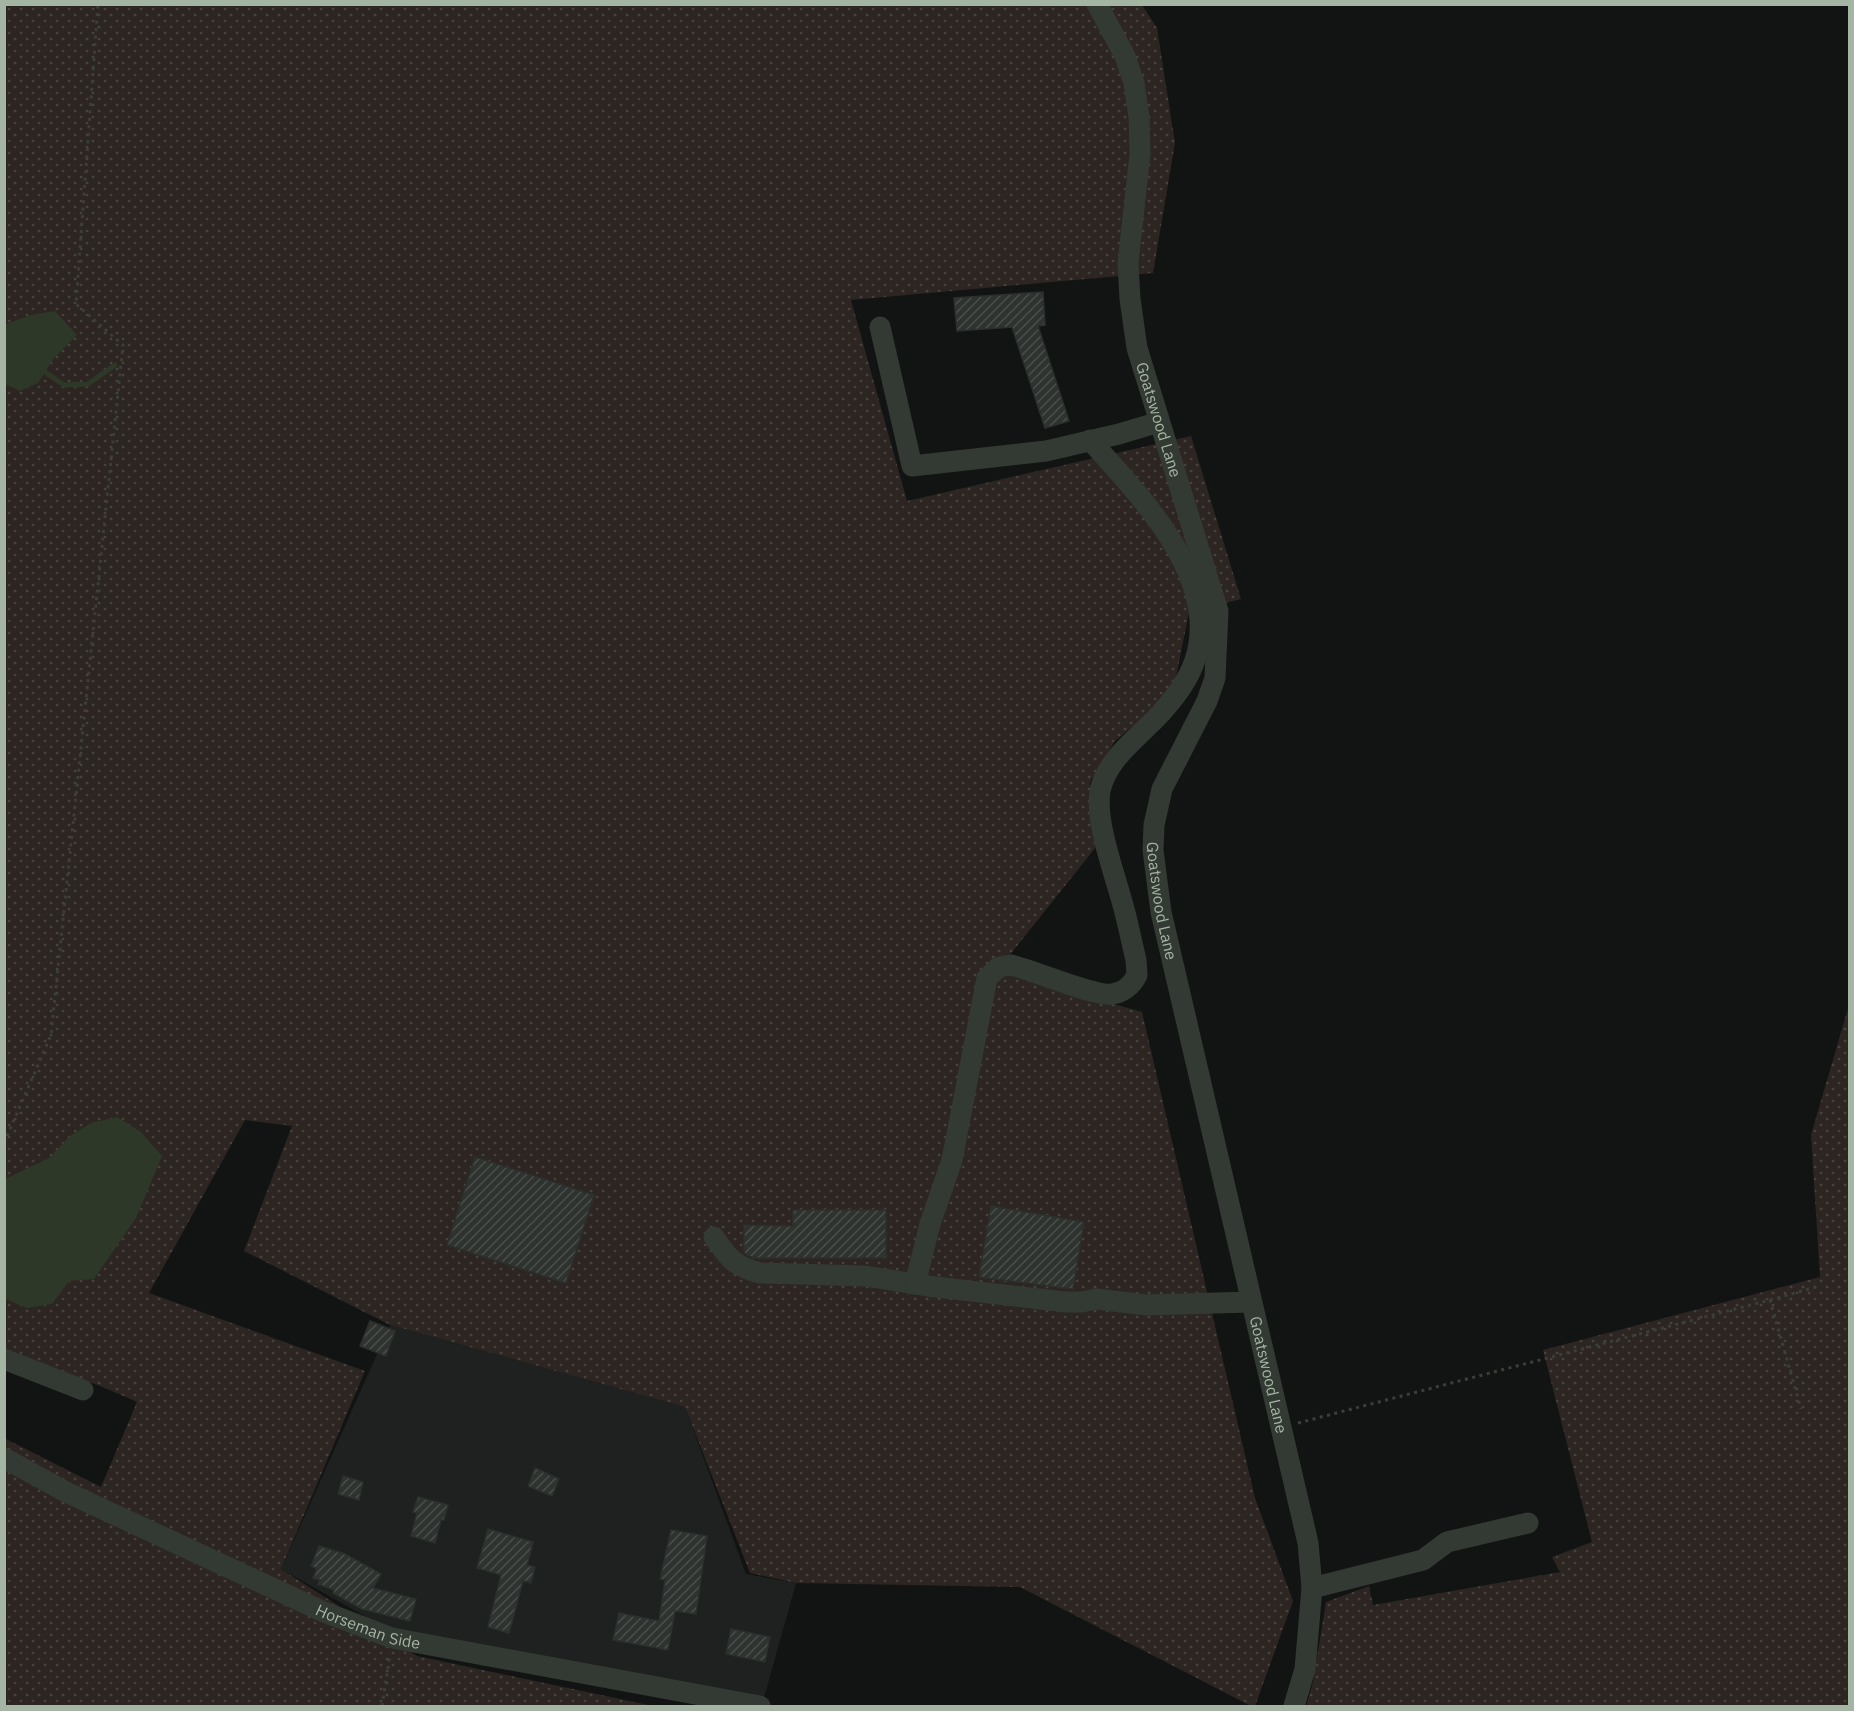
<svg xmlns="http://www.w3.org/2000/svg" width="1854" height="1711" viewBox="0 0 1854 1711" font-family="'IBM Plex Sans',sans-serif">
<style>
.built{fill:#1e211f}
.grass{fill:url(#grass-dots)}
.water{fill:#2e3828}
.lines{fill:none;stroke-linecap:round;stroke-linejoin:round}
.stream{stroke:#2e3828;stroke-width:5}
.building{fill:url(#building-hatch);stroke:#2c302d;stroke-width:1.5}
.path{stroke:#3a4039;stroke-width:3;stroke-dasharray:3 4.5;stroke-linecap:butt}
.minor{stroke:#333933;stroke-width:21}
.labels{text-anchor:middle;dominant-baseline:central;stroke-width:5;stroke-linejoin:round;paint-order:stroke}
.street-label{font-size:16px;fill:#a5b5a3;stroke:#0d0f0e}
</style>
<defs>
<pattern id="grass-dots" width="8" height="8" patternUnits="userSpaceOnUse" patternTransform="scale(1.5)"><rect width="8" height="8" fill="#2c2522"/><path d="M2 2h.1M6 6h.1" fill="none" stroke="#48423f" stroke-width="1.8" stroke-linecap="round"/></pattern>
<pattern id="building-hatch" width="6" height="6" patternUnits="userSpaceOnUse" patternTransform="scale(1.5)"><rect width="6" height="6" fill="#2f3330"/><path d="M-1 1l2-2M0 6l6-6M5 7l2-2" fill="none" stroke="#4a4e4b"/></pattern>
</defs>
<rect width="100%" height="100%" fill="#121413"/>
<path class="built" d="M390 1325 685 1407 746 1574 796 1583 764 1698 416 1645 281 1569Z"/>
<path class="grass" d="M5 5H1142L1157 28 1175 143 1153 273 851 300 907 501 1191 436 1241 599 1189 612 1173 692 1115 741 1090 782 1096 847 997 971 1142 1012 1255 1498 1293 1601 1255 1706H1251L1020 1587 796 1583 750 1573 685 1407 390 1325 244 1251 292 1126 245 1120 149 1293 365 1371 281 1569 417 1656 653 1706H5L4 1438 101 1487 137 1402 98 1385 5 1357Z
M1849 1005V1706H1306L1313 1682 1326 1602 1369 1586 1373 1605 1560 1572 1552 1557 1592 1542 1543 1350 1820 1277 1811 1135Z"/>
<path class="water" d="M55 311 77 335 54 358 38 383 20 391 5 384V322L6 324 31 315Z
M117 1117 141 1132 162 1156 136 1218 94 1279 69 1281 52 1304 27 1308 5 1299V1179L49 1158 70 1136 91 1123Z"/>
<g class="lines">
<path class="stream" d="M45 372 64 385 88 384 115 365"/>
</g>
<path class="building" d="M1043 292 1045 325 1038 326 1069 421 1045 428 1012 327 957 331 954 298Z
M475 1157 594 1195 566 1283 447 1245Z
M991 1206 1084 1222 1073 1289 979 1277Z
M793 1210H886V1258H753L744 1253V1225L793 1226Z
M370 1321 395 1331 386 1356 360 1346Z
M535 1468 559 1479 552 1496 528 1486Z
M343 1476 363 1482 359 1500 338 1494Z
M418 1497 448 1505 444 1520H441L435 1543 411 1536 417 1513 413 1512Z
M488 1529 533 1542 527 1565 535 1567 531 1583 523 1581 509 1633 488 1627 501 1575 477 1568Z
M671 1530 707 1536 696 1614 675 1611 668 1650 613 1640 619 1613 659 1621 665 1580 660 1579Z
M319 1546 345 1554 381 1574 373 1588 416 1599 410 1621 362 1609 333 1593 334 1590 318 1584 320 1580 313 1578 317 1569 311 1566Z
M731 1629 770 1637 765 1662 726 1654Z"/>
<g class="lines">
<path class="path" d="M4 1143 51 1035 123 345 76 304 98 4
M1770 1300 1816 1287
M1298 1423 1770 1300 1801 1409
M382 1706 390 1655"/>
<g class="minor">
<path id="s1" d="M1097 4 1125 56 1134 83 1139 117 1140 154 1128 263 1130 299 1137 348 1218 611 1215 678 1207 701 1162 789 1154 825 1153 850 1161 912 1308 1543 1312 1588 1305 1669 1294 1706"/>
<path d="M880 327 912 466 1046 451 1119 434 1159 422"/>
<path d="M714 1237C728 1258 735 1267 760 1273L865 1276 927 1286 1066 1302H1082L1096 1299 1147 1305 1251 1302"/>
<path d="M915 1284 930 1224 952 1160 987 978 999 967 1011 965C1034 970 1094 997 1112 994 1123 993 1132 985 1137 975L1136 960C1131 939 1127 918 1121 898 1113 870 1095 819 1100 791 1107 758 1139 737 1161 713 1175 697 1188 681 1195 660 1222 578 1139 495 1090 440"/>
<path d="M4 1359 83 1390"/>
<path id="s2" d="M4 1458 66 1492 324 1612 392 1638 760 1706"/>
<path d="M1312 1588 1423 1560 1447 1542 1528 1523"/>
</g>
</g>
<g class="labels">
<g class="street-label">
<text stroke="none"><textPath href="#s1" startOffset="429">Goatswood Lane</textPath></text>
<text stroke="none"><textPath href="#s1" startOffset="933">Goatswood Lane</textPath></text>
<text stroke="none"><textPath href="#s1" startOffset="1419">Goatswood Lane</textPath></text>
<text stroke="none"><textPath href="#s2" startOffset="402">Horseman Side</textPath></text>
</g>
</g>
<rect width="1854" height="1711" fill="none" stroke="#a5b5a3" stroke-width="12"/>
</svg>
